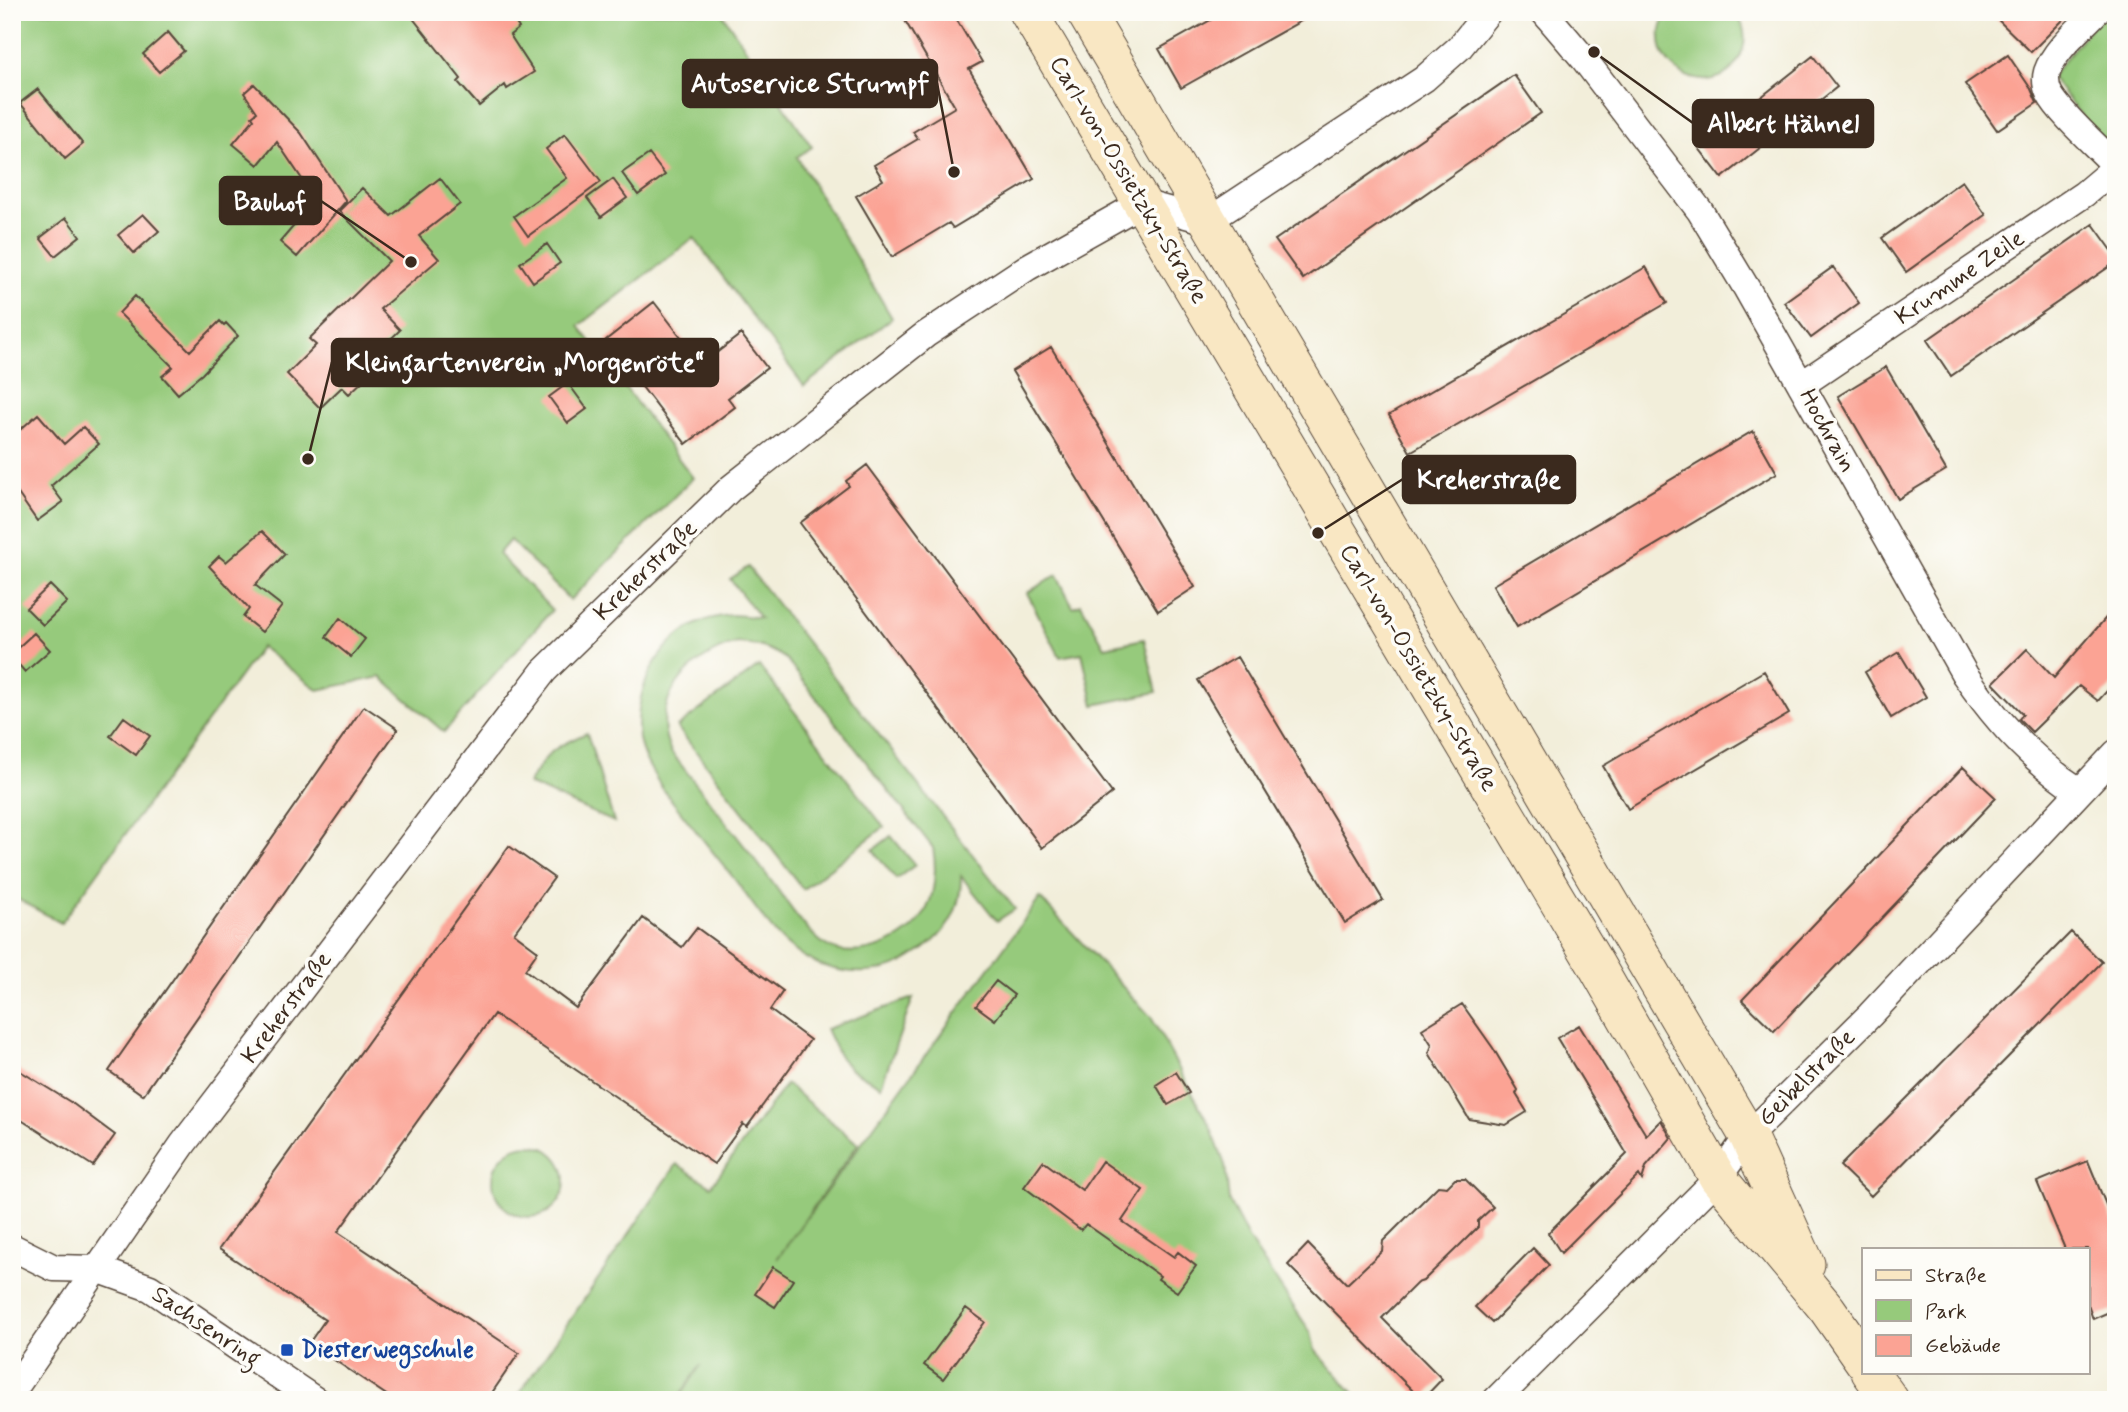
<svg xmlns="http://www.w3.org/2000/svg" width="2128" height="1412" viewBox="0 0 2128 1412" font-family="Mynerve,sans-serif">
<style>
.green{fill:#96ca7b;stroke:#687a4c;stroke-width:2;fill-rule:evenodd}
.building{fill:#fba394}
.lines{fill:none;stroke-linecap:round;stroke-linejoin:round}
.street-casing{stroke:#56473a;stroke-width:29}
.secondary-casing{stroke:#56473a;stroke-width:39}
.street{stroke:#fff;stroke-width:26}
.secondary{stroke:#f9e7c3;stroke-width:37}
.transit-dot{fill:#1a4fb4;stroke:#fdfcf7;stroke-width:2.5}
.labels{text-anchor:middle;dominant-baseline:central;stroke-width:7;stroke-linejoin:round;paint-order:stroke}
.street-label{font-size:24px;fill:#3b2a1e;stroke:#fdfcf7}
.transit-label{font-size:24px;font-weight:bold;fill:#164399;stroke:#fdfcf7;text-anchor:start}
.leader{fill:none;stroke:#3b2a1e;stroke-width:2.5}
.callout-dot{fill:#3b2a1e;stroke:#fdfcf7;stroke-width:2.5}
.callout{fill:#3b2a1e;stroke:#3b2a1e;stroke-width:2.5}
.callout-label{font-size:26px;text-anchor:middle;font-weight:bold;fill:#fff}
</style>
<rect width="100%" height="100%" fill="#fdfcf7"/>
<filter id="ink" filterUnits="userSpaceOnUse"><feTurbulence type="fractalNoise" baseFrequency=".0143" numOctaves="2"/><feDisplacementMap in="SourceGraphic" scale="14" xChannelSelector="R" yChannelSelector="G"/><feConvolveMatrix kernelMatrix="1 2 1 2 8 2 1 2 1" color-interpolation-filters="sRGB"/></filter>
<filter id="wash" filterUnits="userSpaceOnUse"><feTurbulence type="fractalNoise" baseFrequency=".00686" numOctaves="4" result="noise"/><feDisplacementMap in="SourceGraphic" scale="28" xChannelSelector="R" yChannelSelector="G"/><feGaussianBlur stdDeviation="1.57" result="paint"/><feColorMatrix in="noise" values="0 0 0 0 0 0 0 0 0 0 0 0 0 0 0 0 0 1.4 0 .05"/><feComposite in="paint" operator="in"/></filter>
<g filter="url(#wash)">
<rect width="100%" height="100%" fill="#f2eeda"/>
<path class="green" d="M12 12H721L812 147 797 157 892 318 804 386 694 238 579 326 693 478 570 600 510 540 498 554 552 610 444 732 381 677 318 690 261 647 61 923 12 896Z
M1669 12H1735C1743 22 1747 36 1743 49 1724 112 1631 68 1669 12Z
M2103 12H2116V153L2108 150 2051 77Z
M748 567 1015 909 997 921 961 876C961 914 945 937 912 957 872 983 820 974 785 943 768 928 747 895 732 876 709 847 685 818 662 788 653 773 642 757 639 739 631 681 670 618 732 615 741 615 751 617 760 618L730 579ZM737 643C756 644 770 648 786 659L933 848C938 877 934 911 909 931 889 947 848 961 824 944 802 928 786 900 769 878 737 836 704 794 671 752 648 700 689 657 737 643Z
M1057 575 1073 607 1081 604 1105 647 1144 639 1157 692 1094 705 1082 653 1060 657 1027 593Z
M759 666 884 827 803 889 677 727Z
M587 733 614 822 528 784C548 751 552 748 587 733Z
M891 836 915 865 896 879 873 850Z
M1040 898 1151 1017 1211 1128 1225 1165 1229 1201 1249 1240 1311 1333 1315 1350 1360 1400H678L701 1365 676 1400H515L677 1164 711 1186 786 1084 858 1144 777 1259Z
M913 998 881 1086 850 1069 838 1054 826 1029Z
M493 1181a36 36 0 1 1 72 0a36 36 0 1 1-72 0Z"/>
<g id="blocks">
<path class="building" d="M408 12H509L519 28 510 35 534 72 507 89 505 85 479 106 458 82 461 79Z
M900 12H952L982 62 969 69 1034 179 953 228 949 223 892 257 856 196 883 180 874 165 918 139 913 132 955 107Z
M1225 12H1317L1181 88 1159 49Z
M1990 12H2071L2031 52Z
M168 32 184 51 159 72 143 54Z
M2008 55 2031 89 2037 103 1997 130 1965 84Z
M1813 56 1837 87 1722 178 1698 147Z
M1514 75 1541 113 1303 279 1275 240Z
M254 84 301 133 346 201 297 257 280 242 316 200 277 142 258 165 233 144 254 119 252 116 257 112 244 93Z
M38 89 83 144 65 159 20 103Z
M565 134 601 182 528 236 514 216 567 178 546 149Z
M649 154 665 175 638 195 622 173Z
M440 178 460 204 419 236 439 259 380 309 400 330 359 370 366 378 349 394 342 387 320 408 287 374 316 345 309 339 389 261 339 211 362 188 391 216Z
M613 179 627 198 601 217 587 198Z
M1962 181 1986 215 1906 272 1882 238Z
M143 214 159 231 134 253 118 235Z
M66 218 80 236 55 256 40 238Z
M2093 224 2116 256V262L1951 376 1927 340Z
M547 244 560 263 533 282 520 263Z
M1646 267 1667 303 1410 452 1389 415Z
M1833 267 1859 303 1811 338 1784 302Z
M135 296 190 351 220 321 224 325 226 323 238 336 202 374 178 394 162 376 173 367 119 313Z
M654 302 702 364 741 334 767 368 728 398 735 407 686 444 606 340Z
M1051 347 1195 587 1158 611 1012 371Z
M1886 367 1946 470 1898 499 1838 396Z
M568 383 587 409 568 423 549 397Z
M38 414 64 444 83 427 99 444 51 486 63 502 37 521 12 485V437Z
M1753 431 1777 473 1517 627 1493 585Z
M867 465 1112 793 1042 848 800 523 849 486 846 481Z
M262 531 285 554 255 585 282 606 262 632 243 617 249 609 209 566 219 556 226 562Z
M50 585 67 602 43 625 26 608Z
M2116 606V681L2098 701 2079 686 2032 732 2019 719 2023 714 1993 683 2027 649 2054 678Z
M340 618 365 639 351 657 326 637Z
M34 633 50 650 25 672 12 657V653Z
M1899 652 1926 697 1891 718 1865 672Z
M1237 657 1383 900 1345 923 1198 680Z
M1764 671 1789 714 1628 809 1603 766Z
M364 706 398 729 143 1095 109 1071Z
M124 717 150 736 136 755 110 736Z
M1963 767 1996 798 1774 1031 1742 1000Z
M509 846 554 878 514 933 538 951 525 970 576 1008 643 918 682 947 697 928 783 991 770 1010 810 1040 747 1127 743 1124 714 1164 494 1014 338 1232 519 1353 487 1400H394L309 1343 325 1320 219 1249Z
M2071 932 2102 962 1871 1196 1840 1166Z
M996 981 1014 995 995 1020 976 1006Z
M1462 1004 1493 1048 1518 1090 1516 1094 1527 1112 1506 1125 1469 1119 1429 1053 1432 1045 1422 1029Z
M1579 1025 1646 1135 1661 1120 1671 1138 1646 1167 1642 1180 1639 1175 1561 1253 1548 1233 1627 1154 1557 1038Z
M12 1066 72 1103 115 1135 93 1166 12 1114Z
M1176 1072 1189 1093 1168 1105 1156 1085Z
M1043 1161 1082 1190 1102 1161 1143 1190 1122 1221 1174 1257 1178 1252 1196 1266 1177 1292 1158 1279 1160 1276 1086 1224 1081 1230 1024 1187Z
M2088 1161 2116 1229V1309L2093 1319 2088 1305V1249H2065L2037 1182Z
M1455 1179H1465L1493 1207 1478 1221V1227L1460 1245 1423 1281 1417 1283 1382 1318 1442 1379 1422 1400 1288 1265 1308 1244 1347 1284 1382 1251 1383 1241 1438 1186 1447 1187Z
M1533 1248 1549 1265 1492 1323 1475 1307Z
M773 1267 793 1280 775 1307 755 1294Z
M966 1308 985 1322 943 1379 924 1365Z"/>
</g>
</g>
<g filter="url(#ink)">
<use href="#blocks" fill-opacity="0" stroke="#56473a" stroke-width="2"/>
<g class="lines">
<defs>
<path id="street" d="M1544 12 1584 59 1700 211 1747 289 1965 675C1996 721 2033 761 2079 791
M2096 12C2079 30 2055 49 2047 72 2045 79 2046 86 2049 93 2059 113 2099 148 2116 166
M1801 385 2084 194 2116 167
M12 1247 54 1268 97 1269 150 1288 315 1400
M12 1392 183 1144 544 671 731 488 925 335 1028 267 1142 203 1208 221 1424 79 1459 48 1488 12
M1496 1400 1718 1178 1748 1136 1870 1015 2116 753"/>
<path id="secondary" d="M1028 12 1596 965 1718 1178 1827 1309 1864 1362
M1085 12 1748 1136 1806 1264
M1870 1372 1890 1400"/>
</defs>
<use href="#street" class="street-casing"/>
<use href="#secondary" class="secondary-casing"/>
<use href="#street" class="street"/>
<use href="#secondary" class="secondary"/>
</g>
</g>
<rect class="transit-dot" x="280" y="1343" width="14" height="14" rx="3.5"/>
<g class="labels">
<g class="street-label">
<text transform="translate(1128 180) rotate(59)">Carl-von-Ossietzky-Straße</text>
<text transform="translate(1960 278) rotate(-34)">Krumme Zeile</text>
<text transform="translate(1827 431) rotate(61)">Hochrain</text>
<text transform="translate(646 571) rotate(-44)">Kreherstraße</text>
<text transform="translate(1418 668) rotate(59)">Carl-von-Ossietzky-Straße</text>
<text transform="translate(287 1008) rotate(-53)">Kreherstraße</text>
<text transform="translate(1807 1078) rotate(-45)">Geibelstraße</text>
<text transform="translate(206 1327) rotate(34)">Sachsenring</text>
</g>
<g class="transit-label">
<text x="301" y="1350">Diesterwegschule</text>
</g>
</g>
<path class="leader" d="M954 172L937 83M1594 52L1693 123M411 262L321 201M308 459L332 362M1318 533L1403 479"/>
<g class="callout-dot">
<circle cx="954" cy="172" r="7"/>
<circle cx="1594" cy="52" r="7"/>
<circle cx="411" cy="262" r="7"/>
<circle cx="308" cy="459" r="7"/>
<circle cx="1318" cy="533" r="7"/>
</g>
<g class="callout">
<rect x="683" y="60" width="254" height="47" rx="7"/>
<rect x="1693" y="100" width="180" height="47" rx="7"/>
<rect x="220" y="177" width="101" height="47" rx="7"/>
<rect x="332" y="339" width="386" height="47" rx="7"/>
<rect x="1403" y="456" width="172" height="47" rx="7"/>
</g>
<g class="callout-label">
<text x="810" y="92">Autoservice Strumpf</text>
<text x="1783" y="132">Albert Hähnel</text>
<text x="270" y="210">Bauhof</text>
<text x="525" y="371">Kleingartenverein „Morgenröte“</text>
<text x="1489" y="488">Kreherstraße</text>
</g>
<rect width="2128" height="1412" fill="none" stroke="#fdfcf7" stroke-width="42"/>
<rect x="1862" y="1248" width="228" height="126" fill="#fdfcf7" stroke="#afa8a0" stroke-width="2"/>
<rect x="1876" y="1270" width="35" height="10" fill="#f9e7c3" stroke="#afa8a0" stroke-width="2"/>
<text x="1925" y="1282" font-size="21" fill="#3b2a1e">Straße</text>
<rect x="1876" y="1300" width="35" height="21" fill="#96ca7b" stroke="#afa8a0" stroke-width="2"/>
<text x="1925" y="1318" font-size="21" fill="#3b2a1e">Park</text>
<rect x="1876" y="1335" width="35" height="21" fill="#fba394" stroke="#afa8a0" stroke-width="2"/>
<text x="1925" y="1352" font-size="21" fill="#3b2a1e">Gebäude</text>
</svg>
